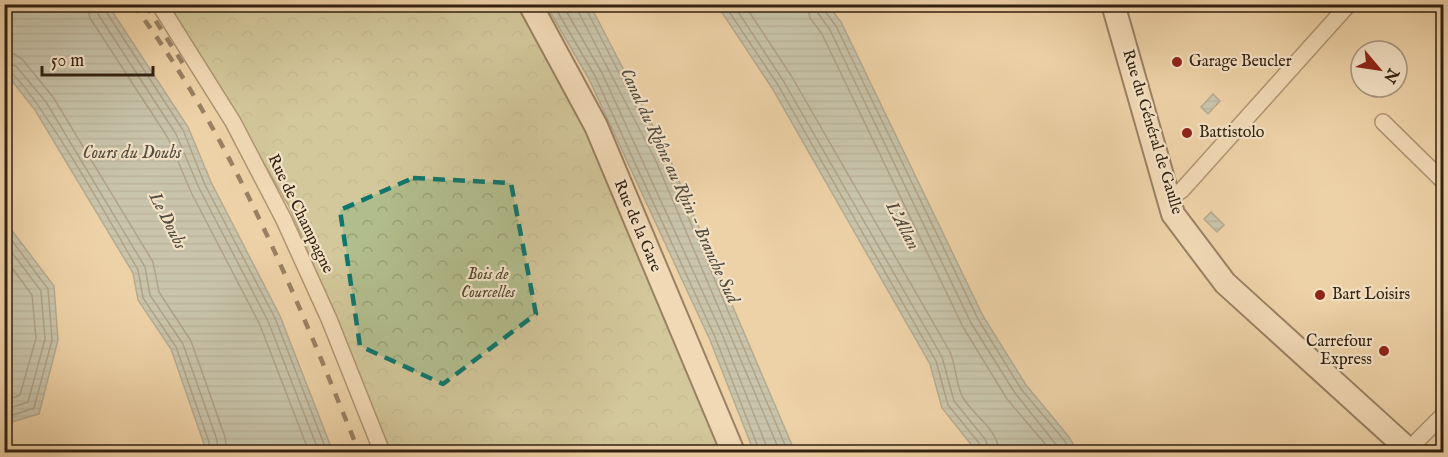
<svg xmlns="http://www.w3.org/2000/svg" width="1448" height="457" viewBox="0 0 1448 457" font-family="'IM FELL English',serif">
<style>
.forest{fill:url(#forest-crowns);stroke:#726f4f;stroke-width:1.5}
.water{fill:url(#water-rules);stroke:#727a71;stroke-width:1.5}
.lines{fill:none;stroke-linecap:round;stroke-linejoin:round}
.shore{stroke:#676b61;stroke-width:1.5}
.street-casing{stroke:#614d36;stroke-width:18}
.secondary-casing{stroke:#322111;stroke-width:26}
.street{stroke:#f4e2c6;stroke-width:15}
.secondary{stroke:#f4e2c6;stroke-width:22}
.rail{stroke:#322111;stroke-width:4.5;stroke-dasharray:10 10;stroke-linecap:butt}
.marked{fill:none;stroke:#0f766e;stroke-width:4.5;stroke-dasharray:12 8;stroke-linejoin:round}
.poi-dot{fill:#8f2418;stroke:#f4e2c6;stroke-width:2}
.labels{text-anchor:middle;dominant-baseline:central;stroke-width:4.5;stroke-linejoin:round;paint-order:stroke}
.poi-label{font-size:16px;fill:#322111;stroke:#f4e2c6;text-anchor:start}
.street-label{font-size:16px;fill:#322111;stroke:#f4e2c6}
.park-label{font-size:16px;font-style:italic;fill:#524830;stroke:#f4e2c6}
.water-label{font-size:18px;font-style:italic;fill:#524d41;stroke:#f4e2c6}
</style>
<defs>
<pattern id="forest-crowns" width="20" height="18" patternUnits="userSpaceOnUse" patternTransform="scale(1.5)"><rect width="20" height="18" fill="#b2bd8d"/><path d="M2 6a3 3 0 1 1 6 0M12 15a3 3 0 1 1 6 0" fill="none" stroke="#9aa279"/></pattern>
<pattern id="water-rules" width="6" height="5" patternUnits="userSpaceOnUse" patternTransform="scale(1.5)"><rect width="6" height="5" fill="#9cb5b1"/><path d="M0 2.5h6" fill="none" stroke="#80938f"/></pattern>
</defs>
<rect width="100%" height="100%" fill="#eed2a7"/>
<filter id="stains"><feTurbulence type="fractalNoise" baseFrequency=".00333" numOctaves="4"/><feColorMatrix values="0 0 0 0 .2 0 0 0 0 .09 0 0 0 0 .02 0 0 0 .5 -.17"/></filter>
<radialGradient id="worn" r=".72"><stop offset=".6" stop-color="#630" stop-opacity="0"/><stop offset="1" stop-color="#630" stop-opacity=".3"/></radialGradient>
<path class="forest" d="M164 5H516L557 71 624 212 722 452H391L289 206 226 99Z"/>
<path class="water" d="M4 5H108L188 127 211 182 280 316 333 452H205L204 444 171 349 138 300 133 273 35 110 5 72Z
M546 5H590L668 155 795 452H754L710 340 589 79Z
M717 5H828L841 22 983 316 1026 385 1069 437 1078 452H977L942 408 930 364 772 88Z
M1213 94 1220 101 1208 114 1201 107Z
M1211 212 1224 225 1217 232 1204 219Z
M4 220 54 286 58 340 39 414 5 424Z"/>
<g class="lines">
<path class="shore" d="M87 4 90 18 168 138 191 192 260 325 309 452
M96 4 98 14 176 134 199 188 268 321 319 452
M104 4 105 10 183 130 205 185 275 318 327 452
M553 4 595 76 715 337 760 452
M562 4 602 73 722 334 766 445 767 452
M578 4 579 13 656 161 780 452
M585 4 586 9 663 158 788 452
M724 4 778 85 936 361 948 405 979 443 982 452
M733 4 784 82 942 357 954 401 985 439 990 452
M744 4 792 77 950 352C956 366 956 385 963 398 974 416 998 429 999 452
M807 4 810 18 822 34 963 327 1007 399 1052 452
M816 4 818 13 830 30 971 323 1015 393 1062 452
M824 4V10L836 26 978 319 1021 389 1064 440 1071 452
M4 53 14 54 22 59 53 97 153 262 159 292 191 341 225 437 227 452
M4 62 16 66 46 102 145 267 150 295 183 344 217 440 218 452
M4 69C26 71 122 242 138 270L143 298 176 347 209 442 210 452
M4 230 48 289 52 340 34 408 4 418
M4 242 41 291 45 339 28 402 4 410
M4 257 32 295 36 338 20 395 4 401"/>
<defs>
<path id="street" d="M159 4 233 122 283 218 329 319 382 452
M1383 122 1444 182
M1169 198 1182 190 1349 4
M1408 450 1444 414"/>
<path id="secondary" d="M530 4 596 126 733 452
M1113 4 1173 214 1225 283 1411 452"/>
</defs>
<use href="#street" class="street-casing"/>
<use href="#secondary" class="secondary-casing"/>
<use href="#street" class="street"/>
<use href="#secondary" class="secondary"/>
<path class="rail" d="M133 4C234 140 296 297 359 452
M145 4 187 70"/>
</g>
<path d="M0 0H1448V457H0ZM413 178 511 183 536 314 443 384 360 346 340 210Z" fill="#eed2a7" fill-opacity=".55" fill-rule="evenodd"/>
<path class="marked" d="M413 178 511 183 536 314 443 384 360 346 340 210Z"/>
<g class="poi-dot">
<circle cx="1177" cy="62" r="6"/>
<circle cx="1187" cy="133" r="6"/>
<circle cx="1320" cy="295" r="6"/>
<circle cx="1384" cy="351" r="6"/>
</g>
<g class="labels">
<g class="poi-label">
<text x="1189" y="62">Garage Beucler</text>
<text x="1199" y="133">Battistolo</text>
<text x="1332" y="295">Bart Loisirs</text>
<text x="1372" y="342" text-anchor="end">Carrefour<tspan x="1372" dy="18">Express</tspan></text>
</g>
<g class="street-label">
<text transform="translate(1152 132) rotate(73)">Rue du Général de Gaulle</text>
<text transform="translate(300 214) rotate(64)">Rue de Champagne</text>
<text transform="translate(637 226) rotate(67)">Rue de la Gare</text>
</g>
<g class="park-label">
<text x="488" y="275">Bois de<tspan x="488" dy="18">Courcelles</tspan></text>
</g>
<g class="water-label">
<text x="132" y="153">Cours du Doubs</text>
<text transform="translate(679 186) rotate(65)">Canal du Rhône au Rhin - Branche Sud</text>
<text transform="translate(167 221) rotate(63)">Le Doubs</text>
<text transform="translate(902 226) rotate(62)">L'Allan</text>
</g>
</g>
<rect width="1448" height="457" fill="none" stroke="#eed2a7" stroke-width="24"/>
<rect x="6" y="6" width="1436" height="445" fill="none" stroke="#322111" stroke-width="3"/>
<rect x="12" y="12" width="1424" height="433" fill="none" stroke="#322111" stroke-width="1.5"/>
<g transform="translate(1379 69) rotate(119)"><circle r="28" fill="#f4e2c6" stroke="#a6957e" stroke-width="1.5"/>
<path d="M0-4.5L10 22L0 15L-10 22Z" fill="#8f2418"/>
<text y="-9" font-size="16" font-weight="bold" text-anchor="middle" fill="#322111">N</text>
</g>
<path d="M42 66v9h111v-9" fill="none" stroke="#322111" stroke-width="3"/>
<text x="51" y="66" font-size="18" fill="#322111" stroke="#f4e2c6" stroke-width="4.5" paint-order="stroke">50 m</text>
<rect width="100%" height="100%" filter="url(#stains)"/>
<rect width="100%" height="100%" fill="url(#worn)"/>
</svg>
